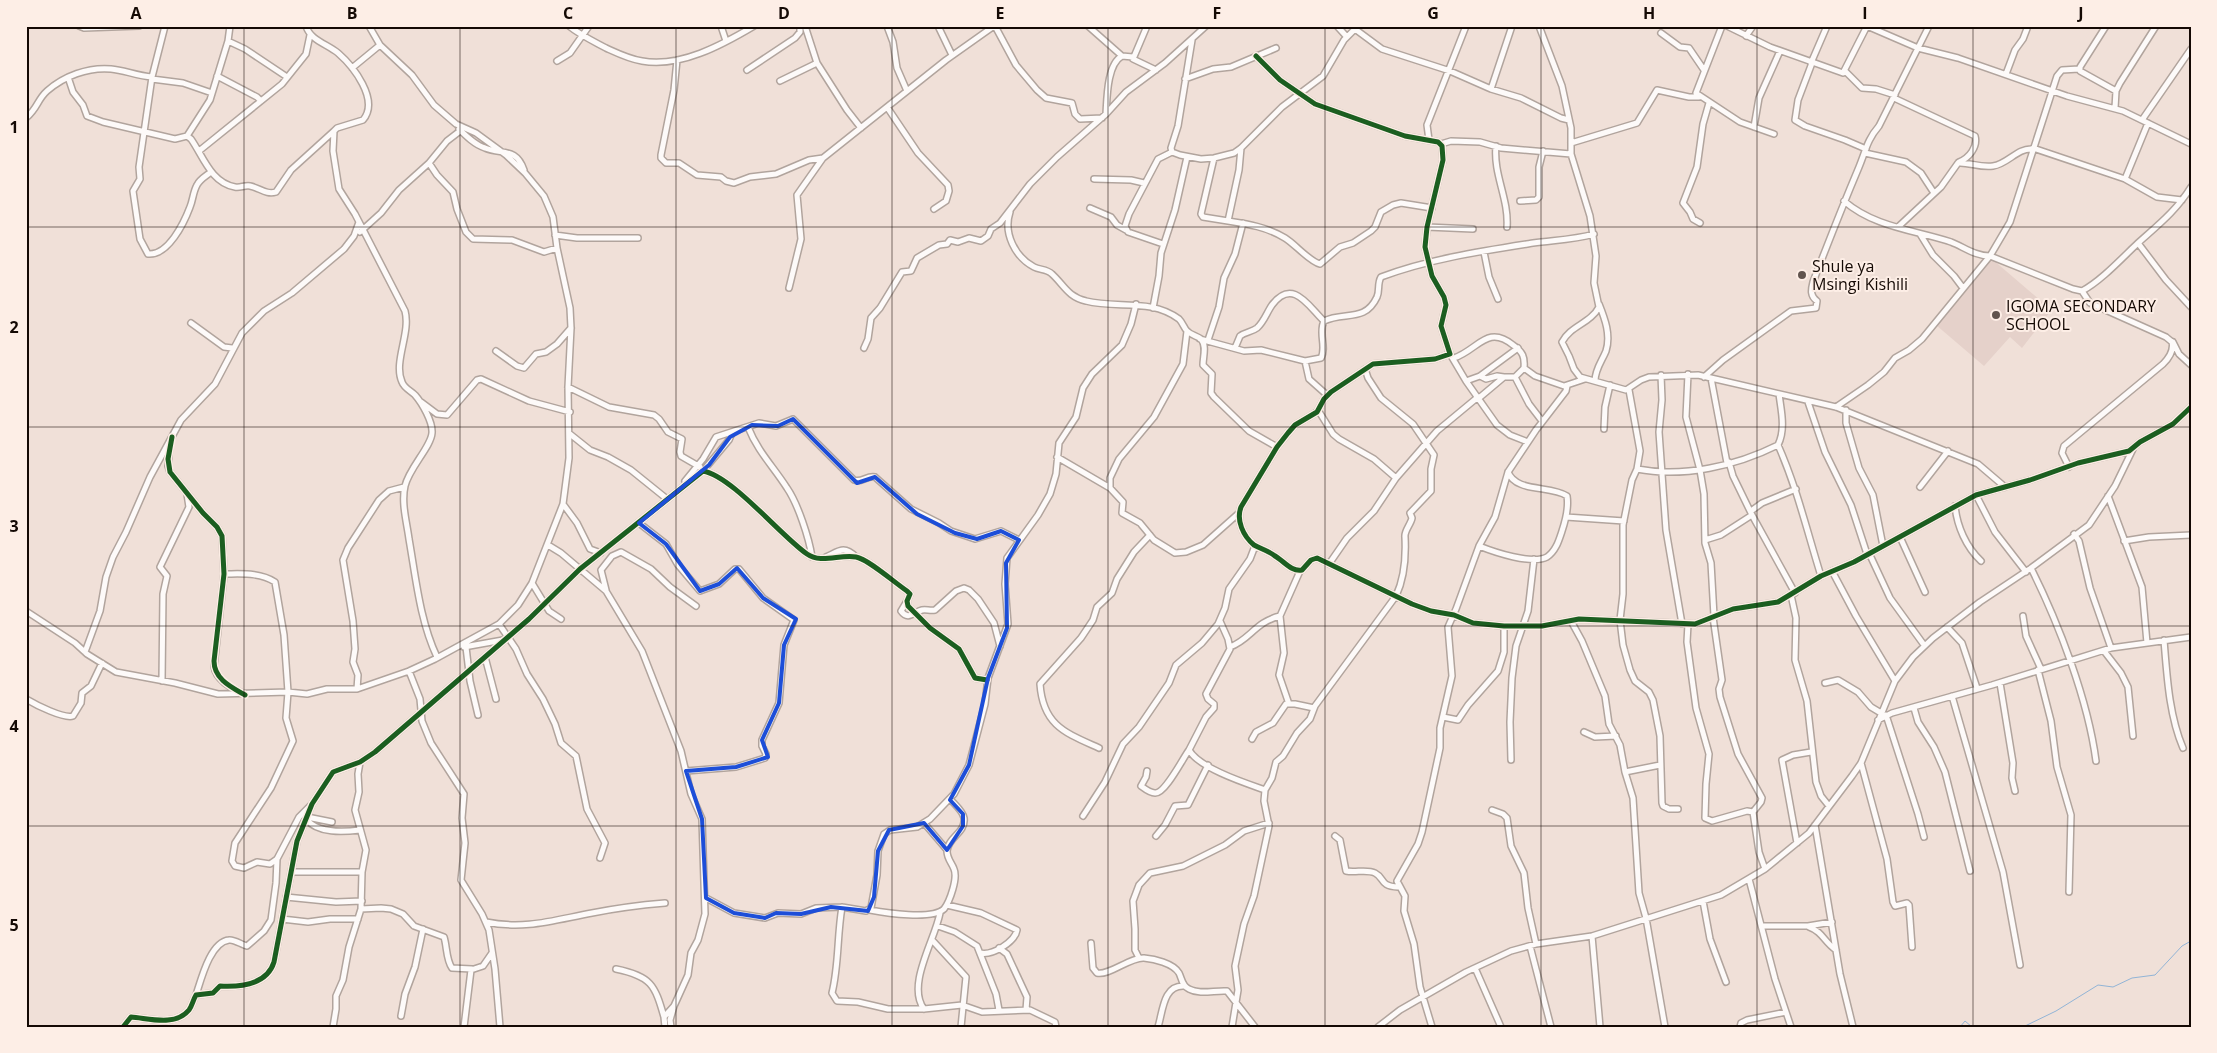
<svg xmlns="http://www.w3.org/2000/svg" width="2217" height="1053" viewBox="0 0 2217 1053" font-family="'Open Sans',sans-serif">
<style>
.education{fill:#e5d1ca}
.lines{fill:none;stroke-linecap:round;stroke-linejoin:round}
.stream{stroke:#92b4d6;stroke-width:1}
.minor-casing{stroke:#b1a49d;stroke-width:8}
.minor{stroke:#fdfaf9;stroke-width:5}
.cycleway-casing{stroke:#fdeee6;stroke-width:8}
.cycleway{stroke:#1b5e20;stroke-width:5}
.marked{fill:none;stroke:#1d4ed8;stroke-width:4;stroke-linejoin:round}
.grid{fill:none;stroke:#140904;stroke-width:1;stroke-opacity:0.55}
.poi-dot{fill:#61544e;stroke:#fdeee6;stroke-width:2}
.labels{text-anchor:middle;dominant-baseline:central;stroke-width:4;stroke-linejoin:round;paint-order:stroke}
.poi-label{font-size:16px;fill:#140904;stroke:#fdeee6;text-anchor:start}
.neatline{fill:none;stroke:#140904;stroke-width:2}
.grid-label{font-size:16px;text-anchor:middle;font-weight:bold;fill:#140904}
</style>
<rect width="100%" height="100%" fill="#f0e0d8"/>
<path class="education" d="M1992 259 2040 300 2050 312 2022 348 2010 337 1984 366 1936 325Z"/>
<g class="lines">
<path class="stream" d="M1960 1027 1965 1021 1972 1027
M2023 1027 2056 1011 2098 985 2113 987 2132 978 2155 975 2182 946 2191 941"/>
<defs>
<path id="minor" d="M79 26 84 28 139 26
M165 26 152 77 139 167 140 179 133 191 140 239 148 254C168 256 184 223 190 207 193 200 193 192 197 185 200 179 206 176 211 172
M306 26C310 40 327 44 338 53 353 66 380 100 363 120L337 128 334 131 333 151 339 189 355 214 405 311C411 333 393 362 402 382 404 388 411 391 415 395 422 403 433 422 432 433 431 447 409 468 405 486 401 503 407 523 409 539 416 579 420 621 437 657
M569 26C580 35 593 41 606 48 617 53 629 59 642 61 680 68 722 45 754 26
M721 26 726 41
M805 26 817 63 847 110 861 128
M887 26 893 42 897 68 907 91
M938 26 952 55
M995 26 1016 65 1037 90 1046 98 1072 103 1075 114 1080 119 1102 118
M1088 26 1122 56
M1147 26 1133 59 1156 70
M1337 26 1347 37
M1539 26 1562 86 1571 128V154L1590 216 1596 256 1594 283 1599 307C1591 323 1570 326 1562 342L1569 356 1574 369 1580 377 1626 390 1641 380 1649 377 1698 375 1836 407 1978 464 2005 487
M1722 26 1696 93 1740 122 1774 134
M1727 26 1770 47 1843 73 1867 26
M1867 26 1918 48 1958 58 2067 96 2123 111 2191 144
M2106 26 2080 67V71L2116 91
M1355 29 1382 49 1450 71 1491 89 1521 98 1561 118 1569 120
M1661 33 1680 47 1689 48 1704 70
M1746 36 1753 26
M1192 40 1178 126 1171 148 1172 152 1180 155 1201 159 1214 158 1234 153 1241 148 1282 107 1323 76 1344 40 1358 26
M228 41 245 49 287 77
M1256 56 1280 80 1315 104 1405 136 1438 142 1442 146 1443 160 1427 227 1425 247 1432 276 1444 297 1446 305 1441 326 1450 354 1435 359 1373 364 1331 392 1324 399 1317 412 1295 425 1288 433 1277 447 1241 507C1236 520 1243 536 1254 545 1261 549 1269 551 1275 556 1284 561 1291 572 1302 570L1311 560 1317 558 1412 604 1431 611 1454 615 1473 623 1504 626H1542L1579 619 1695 624 1733 609 1778 602 1821 576 1854 562 1976 495 2030 480 2078 463 2129 451 2140 442 2173 424 2191 407
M677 60 674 90 661 155V158L666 163H679L697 175 721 177 726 181 734 183 750 177 776 174 809 160 823 158
M557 61 570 53 589 26
M1811 63 1827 26
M1812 63 1798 100 1795 120 1805 126 1845 140 1866 149
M352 68 380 45
M747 70 795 38 800 32V26
M1845 71 1862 88 1876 89 1895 95
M2006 74 2015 50 2023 39 2028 26
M217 76 257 97 261 101
M68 77 73 92 83 105 87 116 103 122 175 139 187 136 191 139C203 156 211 183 235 187 240 188 245 185 250 186 260 188 266 195 276 192L291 170 334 131
M152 79 183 83 212 93
M1185 79 1213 69 1231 67 1276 48
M780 81 817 63
M1491 89 1512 26
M1894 98 1975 136C1978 147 1969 158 1959 162
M887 107 918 153 948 185 949 191 946 201 934 209
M2115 108 2116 91 2120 83 2156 26
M1106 114C1107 98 1107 64 1122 56L1133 57
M26 118C38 108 37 100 47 91 64 76 88 67 111 69 124 70 137 76 152 77
M2142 120 2191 49
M1754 127 1759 98 1780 51
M459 129C466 136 475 145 485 148 502 155 516 147 524 170
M187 136 210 100 228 41 230 26
M1429 140 1427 125 1466 26
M1571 143 1637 123 1657 90 1689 97H1699
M1441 144 1451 141 1480 142 1501 148 1571 154
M1496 146C1493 174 1509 199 1507 227
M2033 148 2125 179 2148 123
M199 151 282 84 306 54 310 35
M1865 153 1906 162 1921 173 1934 193
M1214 158 1201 214 1203 217 1228 221 1239 170 1241 148
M429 163 437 175 453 192 457 209 466 232 473 239 512 240 544 252 557 248
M1094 179 1131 180 1144 183
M2125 179 2157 197 2182 200
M1520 201 1536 200 1539 197V167L1543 151
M1844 201C1874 227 1914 230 1951 242 1964 247 1975 256 1990 256L2073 289 2082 291C2101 281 2122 258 2138 243 2158 225 2177 210 2191 187
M1090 208 1111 217 1117 225 1126 230
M1010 212C1003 233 1015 257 1034 267 1040 270 1047 269 1052 274 1064 285 1068 297 1086 301 1117 309 1151 298 1179 319 1183 323 1184 328 1187 331 1191 335 1197 336 1201 339 1207 346 1203 357 1203 365L1212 374 1211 393 1214 397 1249 431 1277 447
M1228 221C1248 224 1267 227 1285 238 1295 244 1310 262 1320 264L1340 247 1353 243 1371 231 1375 227 1381 212 1393 205 1401 203 1432 208
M1700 223 1693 219 1690 212 1683 203 1697 167 1703 124 1709 103
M1427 227 1473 229
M1898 227 1941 187 1958 163C1969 162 1980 168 1993 166 2008 164 2017 148 2032 149
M360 232 381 213 399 190 429 163 447 141 460 131
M1920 234 1933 255 1954 276 1963 288
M555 235 577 238H638
M2138 243 2166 280 2191 307
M1163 244 1128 232 1125 226 1129 214 1158 159 1172 152
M1484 252 1489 277 1498 299
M789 288 801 239 797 195 823 158 946 60 994 26
M1153 308 1159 276 1161 253 1175 210 1187 157
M191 323 224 347 232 348
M1187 331 1183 364 1154 417 1119 459 1110 478V488L1123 502 1122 513 1140 523 1154 540 1175 553 1186 552 1203 545 1239 513
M1200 339 1244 351 1261 350 1305 361 1321 358C1327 347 1318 333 1324 321 1344 311 1365 323 1377 297 1380 290 1377 284 1381 277 1429 259 1482 251 1533 243 1554 240 1573 240 1594 234
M1208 340 1219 307 1224 278 1235 254 1243 223
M2173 342 2179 354 2191 365
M864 348 868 339 871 318 880 308 902 272 911 271 917 258 939 245 947 244 950 240 958 242 969 238 981 241 988 236 991 229 1000 223 1030 184 1057 157 1106 114 1126 92 1165 63 1206 26
M1235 348 1240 336C1245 332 1252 332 1257 328 1264 322 1267 312 1272 305 1293 277 1309 307 1324 321
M496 351 517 366 524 368 536 354 546 352 557 344 571 328
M1450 354 1466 381 1497 425 1510 435 1528 442
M1454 358C1478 350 1487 324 1513 345 1523 352 1525 357 1524 368
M1305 361 1309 379 1327 395
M1688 374 1686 417 1700 470 1704 494 1705 543 1711 563 1714 616
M1661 375 1662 400 1659 432 1666 530 1682 624
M1480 376 1518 348
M1515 377 1529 404 1542 421
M1704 377 1723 360 1791 311 1816 308 1817 301C1810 296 1811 290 1813 282 1828 243 1843 205 1859 167 1866 150 1867 140 1879 126L1929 26
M1711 378 1727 463
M1466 381 1480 376 1486 379 1497 376 1504 377
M1595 381C1595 369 1602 361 1606 351 1611 335 1605 319 1599 304
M568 387 609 407 654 415 659 419 668 432 682 439 680 452 681 456 700 467
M1629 390 1640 451 1637 469 1632 480 1623 525V594L1620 620 1623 645 1630 670 1635 681 1649 692 1653 700 1660 736 1662 803 1663 806 1669 809H1678
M1479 398 1504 377H1515L1524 368 1535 376 1564 386 1585 379
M421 402 437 414 447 415 477 380 481 379 529 401 570 412
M1808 402 1825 452 1851 505 1867 554
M1836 407 1868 385 1884 372 1895 358 1909 350 1922 339 1990 256 2010 222 2057 76 2062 70 2079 69
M1318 410 1333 434 1339 439 1374 459 1396 478
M1846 410V423L1859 468 1873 495 1883 546
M748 427C758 452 773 466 787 488 798 504 809 538 812 557
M1604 429 1605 407 1610 385
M570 434 590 450 608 457 631 470 667 499
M170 442 168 466 170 472 203 513 217 527 222 536 224 574 214 666C216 681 232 688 244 694
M1778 445C1797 488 1807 531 1821 576
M1057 457 1110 488
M1729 462 1733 476 1752 515 1795 593
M2069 467 2062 453 2064 446 2163 364C2169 358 2174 350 2172 342L2166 337 2090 303 2082 291
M1637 469C1683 478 1736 466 1778 445 1786 429 1781 410 1779 394
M703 471 729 440 732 433
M685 481 703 459 716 437 759 423 776 426 793 419 854 480C862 483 867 475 875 477L911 509 939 523 951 531 975 539 1001 531 1019 540
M1920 487 1948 451
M1976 495 1995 532 2026 572
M2108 496 2142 587 2147 643
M563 504 577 523 590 549 601 553
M1955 506C1957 526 1966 547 1981 561
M1751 511 1762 503 1796 489
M1566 517 1624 521
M639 523 666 544 678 565 700 591 719 584 735 569H739L763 598 794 620 784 645 779 703 762 740V746L766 754 765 758 736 767 686 771
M2074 534 2079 541 2090 588 2111 648
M1900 537 1925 592
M1705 540 1721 535 1752 515
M2124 541 2149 537 2191 535
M548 545 561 553 606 591 642 651 681 751 691 794 702 819 705 914 698 940 691 953 688 975 674 1006 670 1020 671 1027
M1479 546C1494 552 1532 565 1547 557 1556 551 1559 540 1562 531 1566 519 1569 508 1567 496 1551 485 1516 493 1508 472
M1869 553 1890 598 1924 645
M826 557C839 551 844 545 856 557
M1329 564 1347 538 1374 511 1396 478 1437 431 1478 397
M2031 568C2059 624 2088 700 2096 761
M1832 571 1856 616 1895 681
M224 574C241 574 260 572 275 582L284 635 288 692 286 718 293 741 271 788 235 843 232 861 235 866 244 868 257 862 270 864 277 859
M532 583 549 611 561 619
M606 590 601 570 612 556 621 552 651 569 670 587 696 606
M1791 595 1796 618 1795 660 1807 701 1816 782 1821 796 1829 806
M907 601 901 611C908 621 914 612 922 610 926 609 930 611 935 610L956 591 964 588 969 590 978 599 994 623 1000 646
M26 611 75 643 87 654 116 672 175 683 218 694 288 692 307 694 327 689H357L409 671 435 659 499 624 518 605 532 583 563 504 569 458 568 387 571 328 570 308 557 248 553 217 544 196 525 173 506 155 476 133 456 124 434 105 412 75 380 45 369 26
M2023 616 2026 636 2041 669
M1713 617 1722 680 1719 689 1720 697 1738 754 1762 798 1761 802 1753 812
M1220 621 1228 639 1230 649 1206 694 1208 699 1214 704V708L1206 717 1189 750C1199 768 1245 783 1265 790
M1571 621 1582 641 1605 696 1609 724 1620 745 1625 772 1633 798 1639 893 1646 918 1665 1027
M499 624 516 649 527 674 543 699 555 724 561 743 576 756 587 809 605 843 600 858
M1688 624 1687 642 1696 708 1709 754 1706 784 1705 818 1712 821 1747 811 1753 812 1759 852 1765 869
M1947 627 1962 643 1977 688
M2164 640C2167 676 2169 715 2183 748
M464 647 503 640
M466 647 470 681 478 715
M1230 647C1250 640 1255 622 1280 616
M2104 651 2121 673 2128 687 2133 736
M85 652 100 611 106 577 113 557 126 532 150 477 181 420 215 384 242 333 264 311 292 293 344 249 354 236 359 222
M485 657 496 699
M2038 670 2051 721 2057 767 2071 815 2069 892
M409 671 420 699 422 721 431 743 464 794 462 818 465 843 461 880 482 914 489 930 495 969 500 1027
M162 681 163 594 167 576 160 567 189 507 187 494
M1825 683 1838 680 1858 692 1871 707 1881 713
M2000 683 2013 763 2012 778 2015 791
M357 689 358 675 353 662 355 649 353 621 343 560 348 548 379 500 389 491 404 487
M1952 696 2003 872 2020 965
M26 699C36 705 64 719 73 716L81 703 82 693 91 686 102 663
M1289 704 1279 675 1284 653 1280 616 1300 571
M1914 708 1918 722 1934 747 1945 772 1970 871
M1886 715 1918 814 1924 837
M1443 717 1458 720 1468 705 1498 671 1504 652V626
M1878 720 1892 713 1992 685 2111 648 2191 637
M1584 732 1595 737 1616 736
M1252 739 1256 732 1273 723 1286 704H1295L1314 708
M1099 748C1066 733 1043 726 1040 684L1081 638 1093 620 1097 607 1112 593 1117 579 1134 552 1150 535
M1511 760 1510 722 1512 678 1516 646 1528 611 1534 559
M1861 763 1887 859 1893 902 1895 906 1907 903 1909 905 1912 947
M1147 771 1146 777 1141 786C1145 789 1150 793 1155 793 1165 794 1183 758 1189 750
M1625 772 1660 765
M1492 810 1503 814 1507 818 1511 846 1524 873 1528 908 1536 944
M1083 816 1105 782 1123 744 1139 727 1169 683 1176 665 1202 643 1218 624 1225 608 1229 589 1250 559 1255 546
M307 817 332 822
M306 819C318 834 344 832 360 830
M924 823 947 850
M1815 825 1840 974 1853 1027
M1156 836 1165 825 1175 806 1188 805 1208 765
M1335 836 1340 840 1346 871C1355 873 1367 869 1375 873 1385 878 1379 886 1398 887
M1797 843 1782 760 1793 755 1811 752
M292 872H362
M1749 879 1775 979 1791 1027
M286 897 336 902 362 901
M706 898 734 913 765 918 778 913 801 914 816 908 842 907 866 911 871 908 877 875 878 851 884 834 890 830 917 827 930 819 954 794 969 765 985 704 988 678 1008 624 1005 584 1007 558 1038 515 1050 494 1056 474 1059 443 1076 417 1083 388 1092 374 1122 345 1131 324 1136 304
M1703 901 1710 939 1726 982
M947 905 981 913 1017 930C1015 942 992 956 980 953
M842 907C837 936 839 965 832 993L837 1001 858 1002 888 1009H924L962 1005 982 1012 1030 1010 1055 1022 1056 1027
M361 909 381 908 391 909 403 914 414 926 444 937C447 946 446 960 452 968L472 969
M870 910C886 913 932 920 944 909 950 901 958 878 954 869 952 863 947 859 947 851 948 837 966 833 964 818 963 811 954 804 950 799
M282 919 308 922 330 919H358
M486 922C525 930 554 920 592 913 617 908 641 905 665 903
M938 926 955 932 977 946 996 994 999 1010
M1762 926H1808L1832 922
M1809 927C1823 932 1824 942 1836 950
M1592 936 1600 1027
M932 940 966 977 961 1027
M1091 943 1093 968 1097 973C1109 976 1130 957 1144 958 1154 959 1173 963 1179 973 1182 979 1182 986 1189 989 1200 995 1215 990 1227 991L1255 1027
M1530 946 1551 1027
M999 948 1007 954 1027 997 1026 1010
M1139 958 1135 950V929L1133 901 1139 885 1150 873 1183 866 1225 845 1244 831 1269 823
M1475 968 1501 1027
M616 969C651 976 655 985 664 1017
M196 995C201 980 210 942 229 940 234 939 242 945 247 946L264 931 271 920 276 883 277 859 299 817 312 804
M924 1009C906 985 935 940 940 913
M401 1016 405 994 415 967 423 929
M123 1027 131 1017C148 1018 175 1027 189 1010 192 1006 193 1000 196 995L213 993 220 986C239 987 267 985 274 962L297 841 312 804 333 772 360 762 375 752 529 619 580 569 703 471C732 476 781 536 807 554 821 564 840 554 856 557 868 559 895 583 907 591L910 594 907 601 908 606 930 628 959 649 975 678 987 680
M333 1027 336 1009V996L343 980 349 947 361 909 362 872 366 850 355 810 359 792 358 774 360 762
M464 1027 471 970 483 966 492 953
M665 1027 664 1017 674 1006
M1158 1027C1163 1011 1163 985 1184 986
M1232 1027 1238 990 1235 966 1244 924 1254 896 1269 826 1264 801 1265 790 1272 778 1276 762 1283 756 1297 733 1310 719 1315 706 1396 596C1405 577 1406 557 1405 537 1404 531 1411 524 1412 518L1410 513 1431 491V469L1434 455 1413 424 1381 398 1368 378 1365 369
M1378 1027 1400 1010 1466 972 1511 951 1536 944 1592 936 1721 895 1765 869 1809 833 1852 776 1861 763 1895 681 1913 657 1933 638 1980 602 2031 568 2089 525 2115 486 2133 449
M1432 1027 1420 987 1414 944 1404 911 1405 896 1397 881 1418 844 1422 832 1440 748V728L1452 676 1448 627 1456 609 1479 546 1495 517 1508 472 1536 430 1566 391 1567 386
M1740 1027 1741 1023 1747 1020 1786 1012"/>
</defs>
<use href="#minor" class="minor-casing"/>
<use href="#minor" class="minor"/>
<defs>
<path id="cycleway" d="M1256 56 1280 80 1315 104 1405 136 1438 142 1442 146 1443 160 1427 227 1425 247 1432 276 1444 297 1446 305 1441 326 1450 354 1435 359 1373 364 1331 392 1324 399 1317 412 1295 425 1288 433 1277 447 1241 507C1236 520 1243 536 1254 545 1261 549 1269 551 1275 556 1284 561 1291 572 1302 570L1311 560 1317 558 1412 604 1431 611 1454 615 1473 623 1504 626H1542L1579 619 1695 624 1733 609 1778 602 1821 576 1854 562 1976 495 2030 480 2078 463 2129 451 2140 442 2173 424 2191 407
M172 437 168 459 170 472 203 513 217 527 222 536 224 574 214 661C214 679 231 687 245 695
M123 1027 131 1017C148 1018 175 1027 189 1010 192 1006 193 1000 196 995L213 993 220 986C239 987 267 985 274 962L297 841 312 804 333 772 360 762 375 752 529 619 580 569 703 471C732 476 781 536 807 554 821 564 840 554 856 557 868 559 895 583 907 591L910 594 907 601 908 606 930 628 959 649 975 678 987 680"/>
</defs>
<use href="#cycleway" class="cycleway-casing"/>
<use href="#cycleway" class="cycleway"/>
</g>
<path class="marked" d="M793 419 857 483 875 477 917 514 955 533 977 539 1001 531 1019 540 1006 563 1007 628 988 678 969 765 950 800 963 814V826L947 850 924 823 889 830 878 851 874 897 868 911 831 907 801 914 776 913 765 918 734 913 706 898 702 819 686 771 736 767 768 757 762 740 779 703 784 645 796 619 763 598 737 568 719 584 700 591 666 544 639 523 709 465 730 437 752 425 778 426Z"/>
<path class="grid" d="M244 26V1027M460 26V1027M676 26V1027M892 26V1027M1108 26V1027M1325 26V1027M1541 26V1027M1757 26V1027M1973 26V1027M26 227H2191M26 427H2191M26 626H2191M26 826H2191"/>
<g class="poi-dot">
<circle cx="1802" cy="275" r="5"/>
<circle cx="1996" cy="315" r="5"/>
</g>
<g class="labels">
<g class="poi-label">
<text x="1812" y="266">Shule ya<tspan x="1812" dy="18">Msingi Kishili</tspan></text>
<text x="2006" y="306">IGOMA SECONDARY<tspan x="2006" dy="18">SCHOOL</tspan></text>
</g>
</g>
<rect width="2217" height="1053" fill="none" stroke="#fdeee6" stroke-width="55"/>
<rect x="28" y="28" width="2162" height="998" class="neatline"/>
<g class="grid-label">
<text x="136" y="19">A</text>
<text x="352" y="19">B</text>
<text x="568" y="19">C</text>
<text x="784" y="19">D</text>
<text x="1000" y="19">E</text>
<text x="1217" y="19">F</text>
<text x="1433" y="19">G</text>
<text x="1649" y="19">H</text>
<text x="1865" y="19">I</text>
<text x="2081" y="19">J</text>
<text x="14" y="133">1</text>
<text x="14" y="333">2</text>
<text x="14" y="532">3</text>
<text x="14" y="732">4</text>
<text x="14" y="931">5</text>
</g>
</svg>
